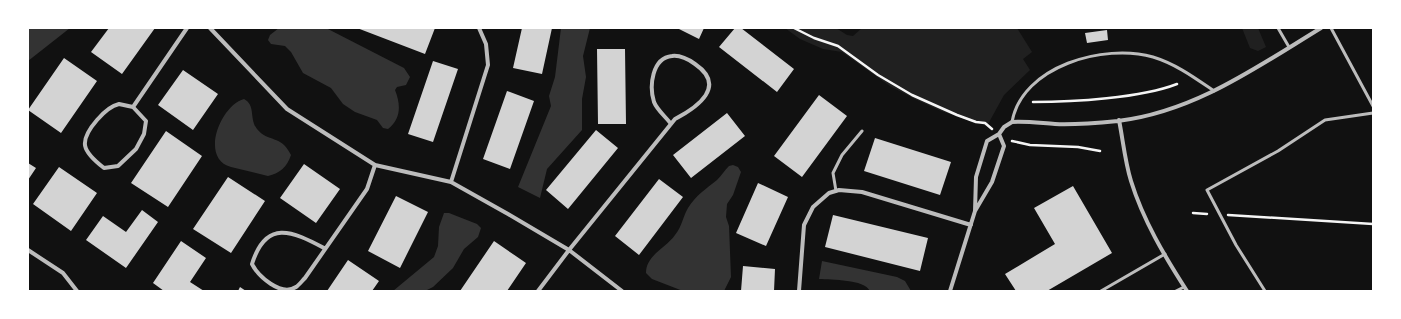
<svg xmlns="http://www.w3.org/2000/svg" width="1401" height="319" viewBox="0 0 1401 319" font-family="'PT Sans Narrow',sans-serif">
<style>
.green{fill:#202020}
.water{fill:#333}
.building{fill:#d3d3d3}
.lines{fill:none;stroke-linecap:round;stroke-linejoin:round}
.path{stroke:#f5f5f5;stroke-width:2.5}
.service{stroke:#bcbcbc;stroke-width:3}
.minor{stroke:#bcbcbc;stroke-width:4}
</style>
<rect width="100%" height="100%" fill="#111"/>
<path class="green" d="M785 28H836L847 35 853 36 862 28H1017L1032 52 1023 59 1030 70 1004 95 987 126 941 111 915 99 890 86 842 52 823 49 800 39Z
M1242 28H1258L1266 47 1258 51 1250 48Z"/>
<path class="water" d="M28 28H70L28 61Z
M279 28H326L404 68 410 77 406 85 397 87 395 90C401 105 401 119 388 129L383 128 377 120 355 112 343 104 331 88 303 73 291 52 285 46 271 44 268 40 270 35Z
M561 28H590L583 56 586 77 582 99V130L547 169 540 198 518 187 551 106 549 96 555 77Z
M244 99C256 105 249 119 257 129 268 143 281 134 291 155 287 167 280 173 268 176L231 167C199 158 221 105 244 99Z
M733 165 738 167 741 172 733 195 727 204 726 217 729 226 731 277 724 291H683L652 279 646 273C646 255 666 248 675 235 682 227 683 216 688 208 696 195 706 189 717 180 721 176 725 170 729 166Z
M444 213H449L477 224 481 228 478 237 464 249 453 268 433 287 425 291H393L434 257 438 246 439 227Z
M822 261 897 277 905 281 911 291H870C864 279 832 280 819 279Z"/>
<path class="building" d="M109 28H155L122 74 91 52Z
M357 28H435L425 54Z
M522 28H552L542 74 513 68Z
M677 28H704L699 39Z
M735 28H741L794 69 777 92 719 47Z
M1107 30 1108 40 1087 43 1085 33Z
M597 49H625L626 124H598Z
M64 58 97 81 61 133 28 110Z
M433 61 458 69 433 142 408 134Z
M183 70 218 94 193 130 158 105Z
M507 91 534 101 510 169 483 159Z
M819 95 847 116 802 177 774 156Z
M727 113 745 136 691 178 673 155Z
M596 130 618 148 568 209 546 190Z
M166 131 202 156 168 207 131 183Z
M875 138 951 162 940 195 864 171Z
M28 163 36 168 28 180Z
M304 164 340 189 316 223 280 198Z
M59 167 97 193 71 231 33 204Z
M228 177 265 201 231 253 193 229Z
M659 179 683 197 639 255 615 236Z
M758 183 788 197 766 246 736 233Z
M1073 186 1112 253 1047 291H1016L1005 274 1055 244 1034 208Z
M396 196 428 212 400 268 368 251Z
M142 210 158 222 126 268 86 240 103 216 126 232Z
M833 215 928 238 920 271 825 247Z
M181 241 206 258 190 282 204 291H164L153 283Z
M494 241 526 263 507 291H460Z
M348 260 379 281 372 291H327Z
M743 266 775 269 774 291H741Z
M240 287 246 291H238Z"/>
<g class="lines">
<path class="path" d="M794 28 814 38 838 46 878 75 912 95 957 115 976 122 985 123 992 129
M1033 102C1073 102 1141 98 1177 84
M1012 141 1030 145 1078 147 1100 151
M1193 213 1207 214
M1228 215 1373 224"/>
<path class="service" d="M1278 28 1289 47
M1331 28 1373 106
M1012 122C1022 66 1104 43 1153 57 1176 64 1195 78 1214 91
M836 191 833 173 842 155 862 131
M1101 291 1165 254
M1176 291 1184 287
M1265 291 1236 245 1207 190 1278 151 1325 120 1373 113"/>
<path class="minor" d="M210 28 287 109 375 165 451 182 508 214 569 250 622 291
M119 104 133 107 146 121 144 134 136 149 118 166 104 168C82 151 78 142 97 120 103 113 110 106 119 104Z
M133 107 187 28
M1119 120C1123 140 1125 162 1131 181 1143 220 1165 257 1187 291
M451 182 488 65 486 44 479 28
M975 211 976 177 987 141 999 134 1004 127 1012 122C1026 121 1040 123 1055 124 1076 125 1097 123 1118 121 1194 112 1257 67 1321 28
M324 248C292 231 266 219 252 264 258 276 281 297 296 287 299 285 302 281 305 278L367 189 375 165
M28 250 63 273 77 291
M538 291 569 250 675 119C698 107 727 86 695 64 688 59 680 55 672 56 652 58 649 86 654 102 657 110 666 117 671 124
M799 291 804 225 813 207 829 193 839 190 862 192 971 225
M950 291 975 211 992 182 1004 146 999 134"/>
</g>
<rect width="1401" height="319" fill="none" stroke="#ffffff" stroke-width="58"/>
</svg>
